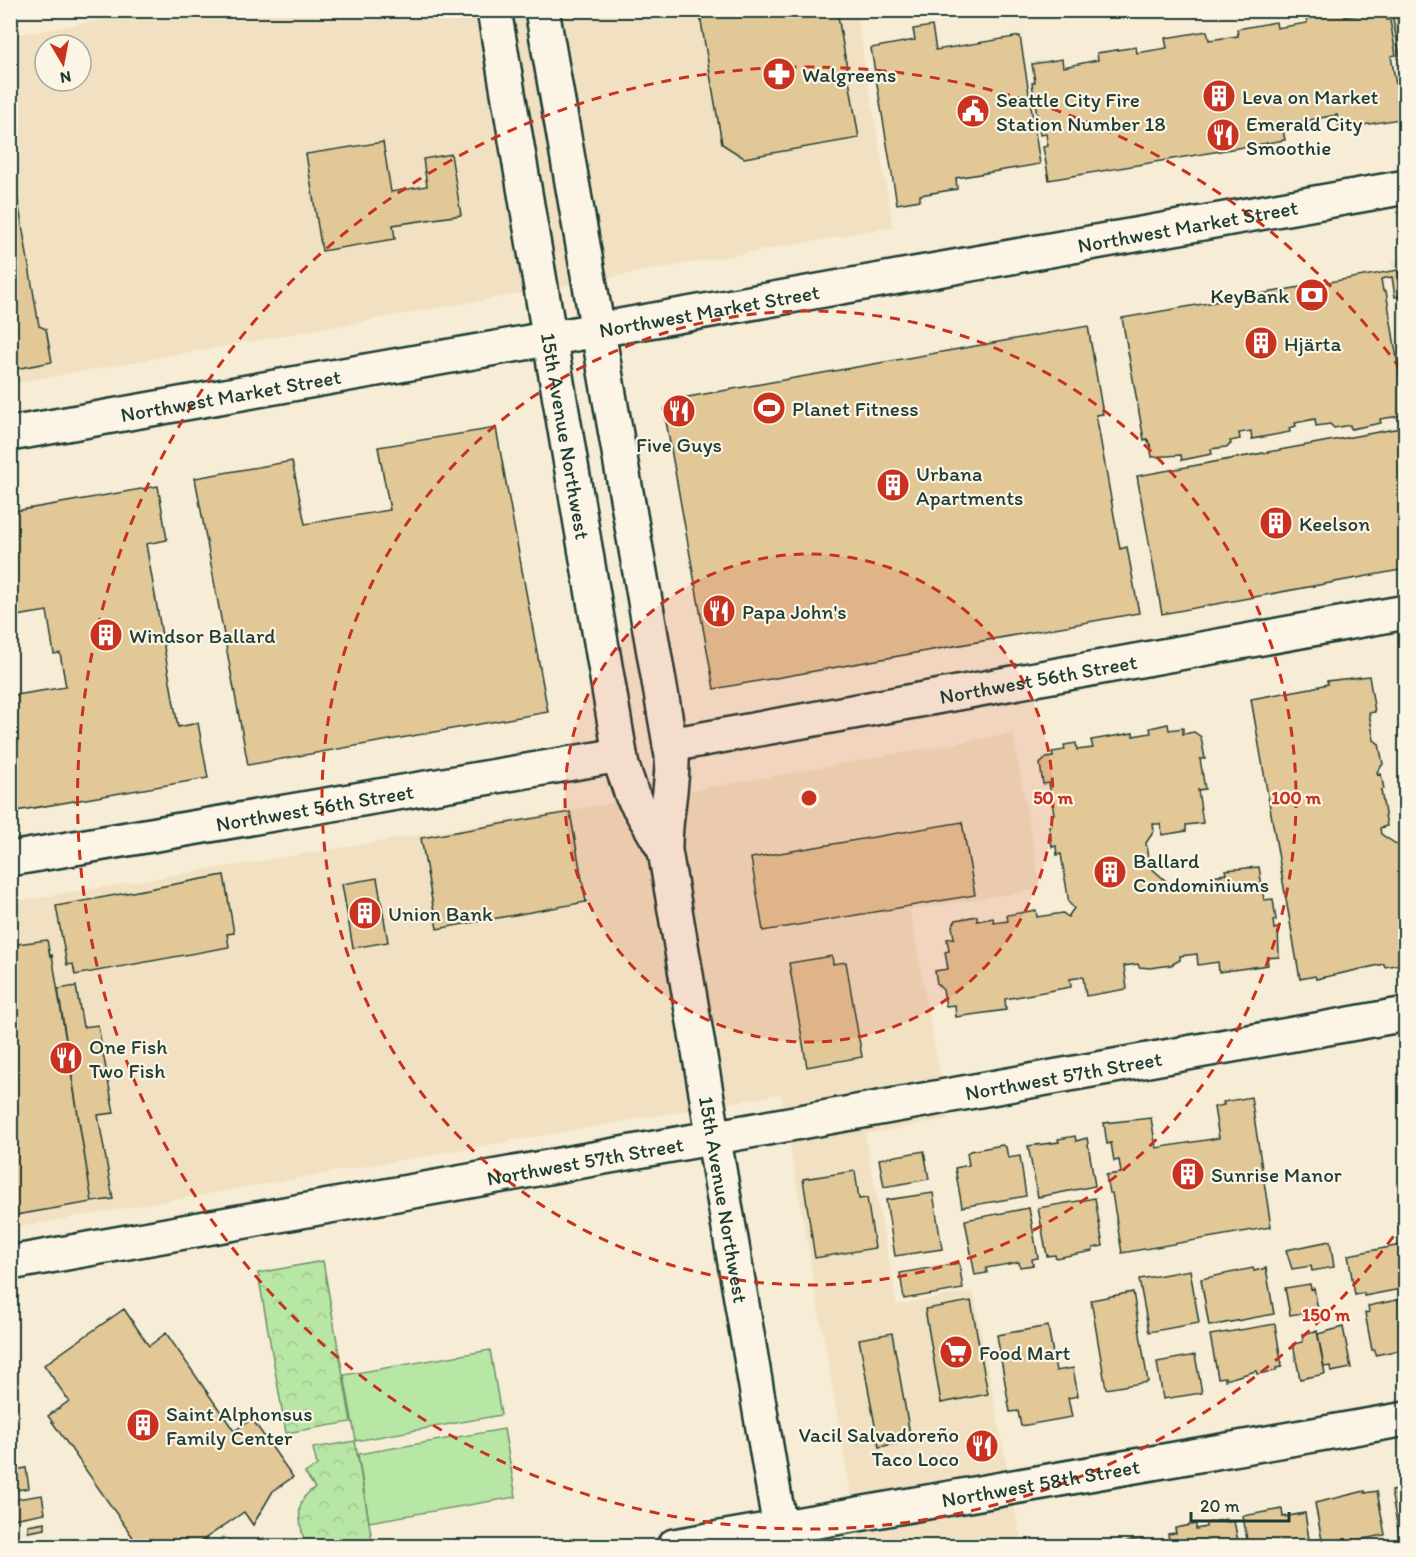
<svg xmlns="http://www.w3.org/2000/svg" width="1416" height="1557" viewBox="0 0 1416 1557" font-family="Itim,sans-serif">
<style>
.built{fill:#f1e1c2;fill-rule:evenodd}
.grass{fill:#b8e6a4;stroke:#6c926c;stroke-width:1.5}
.forest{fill:url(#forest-crowns);stroke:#6c926c;stroke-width:1.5}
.building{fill:#e2c797;stroke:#1f3d34;stroke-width:1.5}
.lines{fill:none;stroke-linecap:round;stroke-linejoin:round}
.minor-casing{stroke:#1f3d34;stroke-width:38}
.secondary-casing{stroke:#1f3d34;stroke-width:38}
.primary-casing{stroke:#1f3d34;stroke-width:38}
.minor{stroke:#fcf5e5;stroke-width:33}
.secondary{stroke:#fcf5e5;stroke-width:33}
.primary{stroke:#fcf5e5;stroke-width:33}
.ring{fill:none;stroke:#c8321e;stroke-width:3;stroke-dasharray:10 8}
.labels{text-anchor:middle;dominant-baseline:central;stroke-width:4.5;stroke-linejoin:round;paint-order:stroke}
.poi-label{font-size:21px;fill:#1f3d34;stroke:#fcf5e5;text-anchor:start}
.street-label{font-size:21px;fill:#1f3d34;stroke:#fcf5e5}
.centre{fill:#c8321e;stroke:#fcf5e5;stroke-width:3}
.ring-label{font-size:18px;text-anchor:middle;font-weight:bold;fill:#c8321e;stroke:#fcf5e5;stroke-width:4.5;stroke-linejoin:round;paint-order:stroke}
</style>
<defs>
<pattern id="forest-crowns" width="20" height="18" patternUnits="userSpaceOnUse" patternTransform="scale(1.5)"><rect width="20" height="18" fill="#b8e6a4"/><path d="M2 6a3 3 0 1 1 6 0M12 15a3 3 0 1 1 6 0" fill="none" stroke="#9ec68e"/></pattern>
</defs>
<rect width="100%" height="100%" fill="#f7ecd5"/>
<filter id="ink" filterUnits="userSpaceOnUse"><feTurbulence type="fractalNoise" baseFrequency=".0167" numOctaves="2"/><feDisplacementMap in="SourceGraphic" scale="12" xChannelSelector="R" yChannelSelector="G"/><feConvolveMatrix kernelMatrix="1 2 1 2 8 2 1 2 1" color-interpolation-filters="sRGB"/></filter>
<g filter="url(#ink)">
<path class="built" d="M158 10 856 11 893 227 11 384V36ZM45 45H81V81H45Z
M1389 11H1405V98V97Z
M1405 259V343L1392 261Z
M1013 733 1041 889 910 910 948 1119 865 1134 897 1305 973 1291 1022 1546H860L781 1094 11 1228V902L723 785Z"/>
<path class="grass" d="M490 1350 501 1415 356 1441 344 1375Z
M504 1429 516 1497 369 1522 358 1454Z
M223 1537 240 1546H208Z"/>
<path class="forest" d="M323 1261 351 1422 286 1433 258 1273Z
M355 1441 373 1546H305C301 1523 291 1501 315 1488L305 1473 317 1465 313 1448Z"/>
<path class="building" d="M699 10H837L859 138 744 158 722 144Z
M1344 10 1345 17 1364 14V10H1385L1387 20H1390L1396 55 1391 56 1396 85 1402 84 1406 118 1339 129 1337 115 1282 125 1285 140 1049 180 1043 147 1048 146 1046 134 1040 135 1032 83 1035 82 1032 64 1062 59 1063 67 1098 60 1097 53 1136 47 1137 53 1167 48 1165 38 1207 31 1209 40 1238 36 1237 29 1276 22 1277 28 1307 23 1306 17Z
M1391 10H1406V87Z
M932 26 936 50 1020 36 1040 164 956 178 957 189 920 195V200L897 204 871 48 915 40 913 29Z
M383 142 391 192 427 186 423 159 451 154 461 215 393 225 395 239 322 251 306 154Z
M15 183 39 326 46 329 52 362 10 370V184Z
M1398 270 1402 296 1395 297 1392 277 1381 279 1383 291H1386L1406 415 1380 419 1381 423 1351 429 1350 425 1334 428 1330 424 1316 426 1315 419 1295 423 1296 426 1289 428 1290 432 1252 439 1251 431 1239 433 1240 439 1230 441 1231 444 1226 447 1211 449 1212 454 1182 460 1181 455 1152 457 1150 444 1147 439 1144 440 1122 318Z
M1088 326 1103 414 1096 415 1120 549 1127 547 1139 613 714 689 664 410 671 400Z
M1406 427V569L1162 614 1137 476Z
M496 428 548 712 248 765 195 478 292 461 305 524 390 510 378 447Z
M158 486 167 540 146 544 178 727 198 723 208 778 10 812V696L66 687 60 653 54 654 47 611 10 617V512Z
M1369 676 1375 712 1369 713 1374 740 1379 744 1383 764 1377 772 1378 775 1381 774 1384 789 1381 790 1387 826 1380 828 1381 834 1402 848 1406 847V963L1385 967 1384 964 1316 979 1315 976 1300 979 1251 699 1311 688 1328 684 1327 681Z
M1168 724 1169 730 1183 728V734L1194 732 1201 737 1205 759H1200L1205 789 1198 790 1203 823 1186 825V831L1162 835 1161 824H1153L1154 831 1146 843 1149 866 1174 888 1178 883 1194 881 1195 886 1212 884 1211 876 1226 874 1225 870 1259 867 1264 900 1273 899 1276 920H1273L1274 929 1278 928 1279 957 1267 958 1268 965 1219 972 1218 962 1198 965 1197 954 1180 956V960L1171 965 1150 968 1139 967 1138 964 1124 966 1127 989 1086 996 1083 977 1070 979 1071 987 1005 999 1006 1010 956 1017 955 1005 946 1006 943 990 937 984 935 971 948 969 945 952 949 951 947 939 954 938 952 926 956 920 977 916V921L993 918 994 923 1008 921 1007 915 1036 910 1037 917 1063 913 1068 917 1074 908 1069 903 1061 854 1057 855 1056 846 1052 847 1049 826 1052 825 1051 815 1054 814 1049 783 1043 784 1040 764 1046 758 1053 757 1052 752 1065 750 1064 745 1076 743 1077 750 1093 748 1091 740 1133 733V736L1151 733 1150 728Z
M570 812 586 902 437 929 421 838Z
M962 822 975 895 763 931 751 858Z
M224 875 234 933 227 934 229 947 75 975 73 964 67 965 56 906Z
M377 878 388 942 353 948 342 884Z
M47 940 50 956 52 955 92 1202 10 1216V945Z
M832 956 833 964 846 962 862 1057 807 1067 789 963Z
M76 986 83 1027 98 1025 114 1113 98 1115 113 1199 92 1202 58 989Z
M1251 1097 1271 1227 1122 1253 1112 1193H1109L1106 1175 1121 1173 1119 1160 1114 1161 1111 1143 1107 1144 1104 1123 1151 1118 1156 1148 1219 1138 1214 1107 1224 1105 1223 1102Z
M1075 1136 1076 1141 1087 1138 1095 1186 1038 1197 1028 1146 1059 1142 1058 1139Z
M1002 1145 1006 1147 1008 1158 1020 1156 1026 1196 962 1207 955 1168 969 1165 967 1153 970 1151Z
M924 1151 929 1179 884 1187 879 1159Z
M855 1171 859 1199 867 1198 875 1248 815 1258 803 1179Z
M933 1193 942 1249 895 1256 886 1200Z
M1095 1198 1103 1246 1093 1248V1251L1056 1258 1055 1255 1047 1256 1038 1208Z
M1029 1208 1038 1258 1032 1259 1033 1265 1020 1267 1019 1262 986 1268 987 1273 975 1275 965 1220Z
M1330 1241 1334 1267 1312 1271 1311 1266 1292 1269 1286 1250Z
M1406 1244V1288L1364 1296V1293L1355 1295 1348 1255Z
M959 1263 963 1289 904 1299 900 1273Z
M1253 1268 1254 1271 1266 1268 1274 1314 1209 1326 1201 1279Z
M1190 1270 1199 1323 1149 1332 1139 1279Z
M1310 1284 1311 1289 1314 1288 1319 1315 1304 1317 1303 1313 1290 1315 1285 1288Z
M1133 1292 1148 1382 1106 1389 1091 1300Z
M1406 1298V1349L1375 1355V1350H1372L1365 1313 1369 1312 1368 1306Z
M971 1301 988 1394 941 1403 925 1309Z
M124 1309 149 1346 166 1333 234 1431 252 1419 293 1477 273 1491 253 1525 244 1512 194 1546H139L48 1416 69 1401 44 1365Z
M1275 1324 1282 1367 1276 1368V1371L1257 1374 1256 1371 1225 1380V1377L1218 1378 1210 1335Z
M1048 1326 1056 1371 1073 1368 1078 1396 1068 1398 1072 1417 1021 1426 1018 1411 1010 1412 997 1335Z
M1343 1327 1351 1368 1331 1372 1330 1366 1324 1367 1318 1334Z
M1317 1331 1325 1374 1300 1379 1293 1344 1303 1342 1302 1334Z
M892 1333 911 1440 879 1447 859 1339Z
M1195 1355 1202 1393 1163 1399 1157 1362Z
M10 1396 16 1427 10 1428Z
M26 1468 29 1488 11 1491 10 1471Z
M1406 1489V1546H1401L1391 1491Z
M1365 1491V1493L1377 1491 1385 1535 1323 1546 1315 1503Z
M42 1495 45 1513 13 1519 10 1500Z
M1282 1509 1283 1517 1305 1513 1310 1546H1248L1243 1516Z
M1226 1519 1227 1522 1234 1521 1239 1546H1170L1168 1534 1176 1533 1175 1528 1196 1524V1529L1206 1527V1523Z
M45 1522V1529L28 1532V1525Z
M1141 1539 1143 1546H1102Z"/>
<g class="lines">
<defs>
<g id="minor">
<path id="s1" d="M670 745 1406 612"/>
<path id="s2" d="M10 859 620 755"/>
<path id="s3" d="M10 1263 1406 1014"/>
<path id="s4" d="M674 1546 1406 1419"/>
</g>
<g id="secondary">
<path id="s5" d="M10 434 1406 187"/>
</g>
<g id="primary">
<path id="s6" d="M494 10 622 766 632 795 664 849"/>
<path id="s7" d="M542 10 672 756C673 789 664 819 665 851L783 1546"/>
</g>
</defs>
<use href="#minor" class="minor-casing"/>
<use href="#secondary" class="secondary-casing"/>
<use href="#primary" class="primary-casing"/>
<use href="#minor" class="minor"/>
<use href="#secondary" class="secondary"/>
<use href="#primary" class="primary"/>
</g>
</g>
<circle cx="809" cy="798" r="244" fill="#c8321e" fill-opacity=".12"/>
<g class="ring">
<circle cx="809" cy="798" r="244"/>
<circle cx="809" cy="798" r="487"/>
<path d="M1404 1222A731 731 0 1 1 1404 374"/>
</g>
<defs>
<symbol id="pharmacy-disc" viewBox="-11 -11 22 22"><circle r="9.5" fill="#c8321e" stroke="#fcf5e5"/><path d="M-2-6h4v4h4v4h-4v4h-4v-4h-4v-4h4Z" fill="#fff"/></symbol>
<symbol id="building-disc" viewBox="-11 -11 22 22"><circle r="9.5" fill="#c8321e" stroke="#fcf5e5"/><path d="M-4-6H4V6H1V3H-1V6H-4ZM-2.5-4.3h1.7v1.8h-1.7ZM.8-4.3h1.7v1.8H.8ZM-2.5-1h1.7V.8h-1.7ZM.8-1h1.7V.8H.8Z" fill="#fff"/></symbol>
<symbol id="civic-disc" viewBox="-11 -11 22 22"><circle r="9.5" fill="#c8321e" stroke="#fcf5e5"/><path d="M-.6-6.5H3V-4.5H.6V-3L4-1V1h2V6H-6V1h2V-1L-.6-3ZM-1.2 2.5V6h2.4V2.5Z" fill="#fff"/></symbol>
<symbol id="restaurant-disc" viewBox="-11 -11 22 22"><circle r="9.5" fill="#c8321e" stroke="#fcf5e5"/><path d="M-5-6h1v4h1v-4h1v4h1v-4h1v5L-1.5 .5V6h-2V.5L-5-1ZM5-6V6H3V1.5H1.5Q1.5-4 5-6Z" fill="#fff"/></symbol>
<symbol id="bank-disc" viewBox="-11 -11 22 22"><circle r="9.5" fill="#c8321e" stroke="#fcf5e5"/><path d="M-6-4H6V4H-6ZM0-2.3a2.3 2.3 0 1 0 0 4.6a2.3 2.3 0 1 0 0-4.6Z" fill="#fff"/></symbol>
<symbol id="stadium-disc" viewBox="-11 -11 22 22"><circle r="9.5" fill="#c8321e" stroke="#fcf5e5"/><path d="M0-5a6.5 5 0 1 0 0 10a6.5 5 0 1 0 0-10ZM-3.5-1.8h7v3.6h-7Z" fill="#fff"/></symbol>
<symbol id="supermarket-disc" viewBox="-11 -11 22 22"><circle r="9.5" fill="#c8321e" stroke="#fcf5e5"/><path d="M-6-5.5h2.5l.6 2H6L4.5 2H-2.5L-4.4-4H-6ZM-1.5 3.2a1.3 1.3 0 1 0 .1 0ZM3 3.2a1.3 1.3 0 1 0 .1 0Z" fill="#fff"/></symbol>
</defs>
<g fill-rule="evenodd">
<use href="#pharmacy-disc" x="760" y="55" width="38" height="38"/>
<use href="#building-disc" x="1200" y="77" width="38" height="38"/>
<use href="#civic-disc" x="954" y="92" width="38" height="38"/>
<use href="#restaurant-disc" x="1204" y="116" width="38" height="38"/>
<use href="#bank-disc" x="1293" y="276" width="38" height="38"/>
<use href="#building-disc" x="1242" y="324" width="38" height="38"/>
<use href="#stadium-disc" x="750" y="389" width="38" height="38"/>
<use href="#restaurant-disc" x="660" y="392" width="38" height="38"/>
<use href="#building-disc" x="874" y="466" width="38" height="38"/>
<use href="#building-disc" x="1257" y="504" width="38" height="38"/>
<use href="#restaurant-disc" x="700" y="592" width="38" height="38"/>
<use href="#building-disc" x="87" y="616" width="38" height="38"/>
<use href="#building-disc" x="1091" y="853" width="38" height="38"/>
<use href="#building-disc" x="346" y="894" width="38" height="38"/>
<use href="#restaurant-disc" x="47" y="1039" width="38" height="38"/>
<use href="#building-disc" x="1169" y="1155" width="38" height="38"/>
<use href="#supermarket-disc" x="937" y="1333" width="38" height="38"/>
<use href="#building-disc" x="124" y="1406" width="38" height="38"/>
<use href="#restaurant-disc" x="963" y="1427" width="38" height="38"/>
</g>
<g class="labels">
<g class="poi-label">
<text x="802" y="74">Walgreens</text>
<text x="1242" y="96">Leva on Market</text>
<text x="996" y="99">Seattle City Fire<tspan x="996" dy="24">Station Number 18</tspan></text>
<text x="1246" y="123">Emerald City<tspan x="1246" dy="24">Smoothie</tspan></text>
<text x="1289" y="295" text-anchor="end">KeyBank</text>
<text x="1284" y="343">Hjärta</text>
<text x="792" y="408">Planet Fitness</text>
<text x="679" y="444" text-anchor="middle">Five Guys</text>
<text x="916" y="473">Urbana<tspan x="916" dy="24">Apartments</tspan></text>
<text x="1299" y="523">Keelson</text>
<text x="742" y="611">Papa John's</text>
<text x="129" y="635">Windsor Ballard</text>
<text x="1133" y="860">Ballard<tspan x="1133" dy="24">Condominiums</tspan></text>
<text x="388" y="913">Union Bank</text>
<text x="89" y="1046">One Fish<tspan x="89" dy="24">Two Fish</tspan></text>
<text x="1211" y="1174">Sunrise Manor</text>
<text x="979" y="1352">Food Mart</text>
<text x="166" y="1413">Saint Alphonsus<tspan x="166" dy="24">Family Center</tspan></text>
<text x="959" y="1434" text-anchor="end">Vacil Salvadoreño<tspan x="959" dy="24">Taco Loco</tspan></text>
</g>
<g class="street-label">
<text stroke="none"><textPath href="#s5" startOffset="1196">Northwest Market Street</textPath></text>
<text stroke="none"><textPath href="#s5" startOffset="710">Northwest Market Street</textPath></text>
<text stroke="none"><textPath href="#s5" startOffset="224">Northwest Market Street</textPath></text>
<text stroke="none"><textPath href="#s6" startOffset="432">15th Avenue Northwest</textPath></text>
<text stroke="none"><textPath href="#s1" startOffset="374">Northwest 56th Street</textPath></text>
<text stroke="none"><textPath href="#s2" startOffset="309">Northwest 56th Street</textPath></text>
<text stroke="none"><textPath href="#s3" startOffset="1070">Northwest 57th Street</textPath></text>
<text stroke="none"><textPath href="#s3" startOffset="584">Northwest 57th Street</textPath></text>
<text stroke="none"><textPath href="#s7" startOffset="1206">15th Avenue Northwest</textPath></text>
<text stroke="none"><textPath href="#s4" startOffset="372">Northwest 58th Street</textPath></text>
</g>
</g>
<circle cx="809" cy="798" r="9" class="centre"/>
<g class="ring-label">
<text x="1053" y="804">50 m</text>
<text x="1296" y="804">100 m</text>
<text x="1326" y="1321">150 m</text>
</g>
<rect width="1416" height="1557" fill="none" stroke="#fcf5e5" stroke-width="36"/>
<rect x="18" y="18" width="1380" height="1521" fill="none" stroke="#1f3d34" stroke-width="2" filter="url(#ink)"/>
<g transform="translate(63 63) rotate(170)"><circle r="28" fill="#fcf5e5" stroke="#a4ab9e" stroke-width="1.5"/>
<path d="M0-4.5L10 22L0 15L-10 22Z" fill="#c8321e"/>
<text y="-9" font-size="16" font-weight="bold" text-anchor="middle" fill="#1f3d34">N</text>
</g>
<path d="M1191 1512v9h98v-9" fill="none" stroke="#1f3d34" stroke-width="3"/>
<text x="1200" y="1512" font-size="18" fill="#1f3d34" stroke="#fcf5e5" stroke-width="4.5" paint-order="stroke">20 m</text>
</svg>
